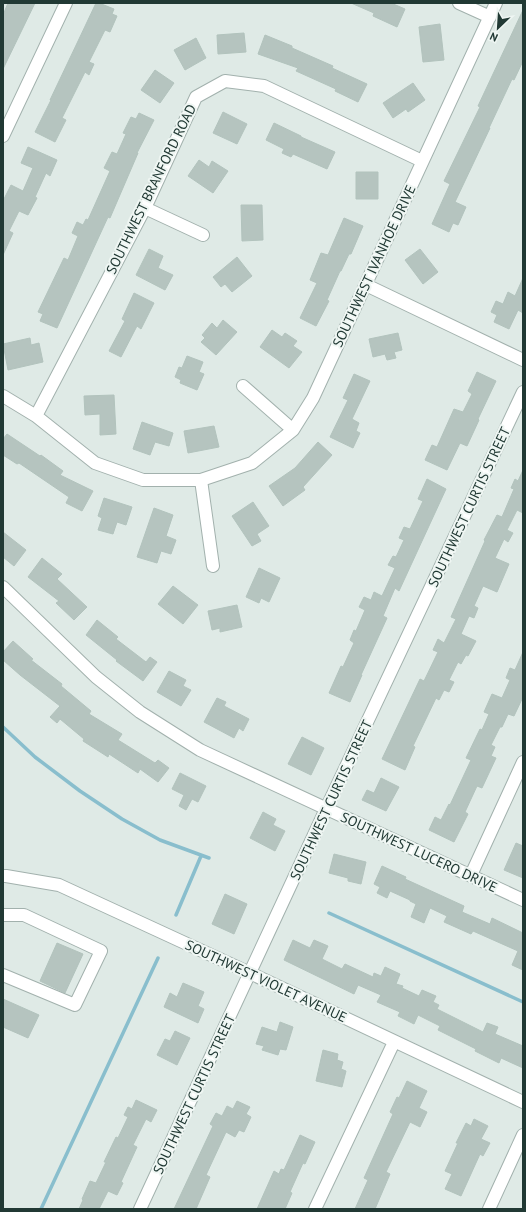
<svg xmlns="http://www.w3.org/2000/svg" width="526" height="1212" viewBox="0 0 526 1212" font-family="'PT Sans',sans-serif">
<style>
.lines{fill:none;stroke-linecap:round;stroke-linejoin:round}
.stream{stroke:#89becd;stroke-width:3.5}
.building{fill:#b5c4bf;stroke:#b2c3bd}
.minor-casing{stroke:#a2b1ad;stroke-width:14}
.minor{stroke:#fff;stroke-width:12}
.labels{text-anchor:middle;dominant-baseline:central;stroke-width:4;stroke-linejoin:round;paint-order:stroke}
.street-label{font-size:14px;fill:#213934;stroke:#eff6f3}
</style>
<rect width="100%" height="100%" fill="#dfeae6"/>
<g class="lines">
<path class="stream" d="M3 727 35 757 80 791 122 819 160 840 209 858
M329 913 523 1002
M176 915 201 856
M41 1209 158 958"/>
</g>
<path class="building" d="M8 3H35L3 69V15Z
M96 3H99L114 9 112 14 117 16 110 32 105 30 89 62 94 64 89 75 85 72 62 118 66 120 55 142 35 132 51 100H50L79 39Z
M351 3H391L405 9 397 27 373 16 374 13Z
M523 10V61L514 80 512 79 489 128H490L455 202 466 207 458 225 453 223 449 232 432 224 450 184 444 181 480 107 478 106Z
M440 24 444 60 423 62 419 27Z
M244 33 246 52 218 54 217 35Z
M265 35 292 46V48L333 66 332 68 367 84 358 102 335 91 336 89 296 71 298 68 258 54Z
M196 38 206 58 185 70 174 50Z
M155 70 174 83 160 103 141 90Z
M413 83 425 100 408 112 406 109 393 118 383 103Z
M223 112 247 124 237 144 213 133Z
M139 113 154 120 137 153H138L110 218 108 217 57 328 40 321 43 314 38 312 64 258 68 260 78 236 72 233 77 222 83 225 86 219 88 220 110 171 104 168 112 152 117 154 126 134 123 133 131 117 136 119Z
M274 123 301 136V137L335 152 327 169 293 154 291 157 282 153 284 149 266 140Z
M28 147 57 160 50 176 46 173 35 197 37 198 28 215 19 211 9 231 13 233 3 255V201L11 185 23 191 33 168 21 163Z
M199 160 209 167 212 161 228 171 213 193 188 176Z
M356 172H378V199H356Z
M241 205H262L263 240 242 241Z
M344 218 363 226 351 254H349L341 271H340L327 300 329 301 316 326 300 318 317 283 310 280 321 253 328 255Z
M149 249 163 256 158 268 173 275 165 290 136 275Z
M420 249 438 272 423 284 405 260Z
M237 257 252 276 232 292 225 284 221 287 213 277Z
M523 278V313L518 310 509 329 494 322 497 315 491 312 496 301 503 304 508 292 515 296Z
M134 293 154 303 141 329 137 326 121 357 109 351 125 321 122 319Z
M223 320 237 332 216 355 201 342 205 338 202 335 212 323 217 328Z
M272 330 282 337 285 333 297 341 293 346 302 352 289 368 260 347Z
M398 333 402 350 394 352 396 358 387 360 385 354 373 357 369 339Z
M30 338 31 345 39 343 43 362 8 370 3 344Z
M187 356 203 362 199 372 204 374 197 390 180 383 181 380 175 377 179 367 182 368Z
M477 372 496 381 478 419 479 420 467 446 460 443 447 470 425 460 432 445 437 447 454 409 463 412 472 394 468 391Z
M354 374 370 381 352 419 359 423 356 431 360 433 353 448 330 437 348 400 343 398Z
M114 395 116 434 100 435V414L85 415 84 396Z
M142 422 173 433 169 446 155 442 150 455 133 449Z
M214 426 219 447 188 453 184 431Z
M7 434 40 456 41 455 63 471 60 475 93 491 82 511 66 503 69 497 19 463 17 464 3 455V439Z
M318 442 332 455 303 487 305 490 283 506 269 486 295 468Z
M523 470V513L517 510 507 530 513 533 508 542 504 539 495 558 509 564 497 592 483 586 474 606 478 608 474 618 469 616 461 634 476 641 468 656 466 655 461 664 458 662 449 680 454 682 449 692 444 690 439 700 436 698 413 746 415 747 405 770 382 759 420 679 424 681 438 652 433 650 438 639 444 643 456 619 451 617 485 541 484 540 497 515 502 517 514 489 511 488 515 479 518 481Z
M427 479 446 489 399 591 395 588 383 616 387 618 361 675H362L350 702 329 693 341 666 343 667 354 643 350 640 354 630 356 631 365 610 359 607 364 597 371 600 374 592 382 596 395 568 388 565 393 556 396 557 404 540 399 538 404 527 410 529 423 501 418 499Z
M104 498 132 507 126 525 117 522 113 534 98 530 102 518 98 516Z
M253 502 269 526 257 534 261 541 252 546 232 516Z
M154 508 173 515 166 536 176 540 171 554 161 551 157 563 137 557Z
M3 532 26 550 14 566 3 557Z
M42 558 62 574 57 579 87 607 74 620 56 603 59 601 28 577Z
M259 568 280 578 269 602 261 598 259 603 246 597Z
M173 586 198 605 183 624 158 604Z
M237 605 242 627 220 632V628L212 630 208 611Z
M97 620 118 637 116 639 146 662 150 657 157 662 143 681 116 661 117 660 86 635Z
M13 641 33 659 31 660 62 684 61 686 91 711 89 714 122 734 118 740 155 763 158 760 169 768 158 782 140 769 138 773 109 754 108 757 83 741 84 739 60 719 57 723 50 717 60 706 20 675 3 660V652Z
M523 652V697L514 716 508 714 502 727H500L491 745 495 747 491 756 496 758 482 788 477 786 465 812 468 814 454 842 429 830 435 817 441 820 449 804 450 805 471 760 466 758 480 729 482 730 489 714 484 712 492 694 502 698 510 680 506 678 510 668 515 670Z
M169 671 186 680 183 686 191 690 181 706 157 692Z
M217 698 226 702 224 706 249 719 243 731 239 728 234 738 204 722Z
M302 737 324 748 311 775 288 764Z
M180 773 206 786 198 802 192 799 186 810 179 806 184 795 172 789Z
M381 778 399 787 386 811 362 800 367 790 374 793Z
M263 812 276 819 273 825 285 831 275 851 250 838Z
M516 843 523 846V878L504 870Z
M334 854 366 862 361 884 348 881V878L329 873Z
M382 866 406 877 405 879 464 906 462 912 490 924 492 918 523 933V970L512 965 518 951 473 931 471 934 444 922 447 916 430 908 424 923 411 917 416 904 410 901V900L390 891 387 898 377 893 380 887 374 884Z
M225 894 247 904 234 934 212 924Z
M293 940 310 948 314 940 328 946 322 959 342 969 345 964 373 977 374 973 381 976 385 967 400 974 396 984 403 986 402 988 419 996 422 990 436 996 433 1002 439 1005 437 1009 483 1032 487 1023 498 1027 495 1034 523 1046V1068L501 1058 499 1063 475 1051 476 1049 438 1030 440 1026 418 1015 414 1024 398 1016 400 1012 377 1002 381 995 358 985 354 994 284 960Z
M57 943 83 954 65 993 40 981Z
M183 983 204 992 198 1006 204 1009 198 1023 164 1007 170 993 177 997Z
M3 999 39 1015 28 1038 3 1027Z
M280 1022 293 1027 286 1050 280 1049 278 1055 262 1050 264 1046 256 1044 262 1027 277 1032Z
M175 1031 190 1038 177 1065 157 1055 165 1039 170 1041Z
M323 1050 338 1054 337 1060 343 1062 341 1069 346 1071 342 1087 316 1081Z
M407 1081 427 1091 419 1108 427 1112 420 1127 410 1122 386 1172 390 1174 375 1209H355L368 1180 364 1178 393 1114 390 1112 397 1097 399 1098Z
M136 1100 157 1110 151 1122 146 1119 133 1145 137 1147 121 1182 123 1183 117 1195 108 1191 99 1209H79L83 1200 82 1199 90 1181 96 1183 106 1162H104L116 1137 118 1138 128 1117 124 1115 128 1107 132 1109Z
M237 1101 250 1107 246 1114 251 1117 244 1132 239 1130 235 1137 226 1132 206 1175 210 1177 196 1209H174L213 1126 210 1124 216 1113 222 1116 227 1106 233 1109Z
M474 1119 488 1126 481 1139 490 1143 483 1156 480 1154 461 1196 445 1189 452 1174 445 1171 458 1143H456L466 1123 471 1126Z
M300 1135 315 1142 305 1164 303 1163 290 1192 292 1193 285 1209H257L274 1171 279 1174 281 1169 284 1170Z"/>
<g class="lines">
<defs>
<path id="minor" d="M459 3 490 17
M3 136 66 3
M145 208 203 235
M366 285 523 360
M243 386 293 430
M3 396 36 416 95 463 143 480H201L252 463 293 430 313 398 496 3
M36 416 145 208 196 97 225 81 264 86 422 161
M201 480 213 566
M3 587 96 677 140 712 200 750 523 900
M471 875 523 762
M3 876H6L59 885 250 973 523 1102
M3 915H24L101 951 75 1005 3 975
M140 1209 326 809 523 392
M315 1209 394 1042
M489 1209 523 1135"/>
</defs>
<use href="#minor" class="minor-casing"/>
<use href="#minor" class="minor"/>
</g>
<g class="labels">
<g class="street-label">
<text transform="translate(151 189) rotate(-64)">SOUTHWEST BRANFORD ROAD</text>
<text transform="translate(374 266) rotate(-65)">SOUTHWEST IVANHOE DRIVE</text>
<text transform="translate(469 507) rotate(-65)">SOUTHWEST CURTIS STREET</text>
<text transform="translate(331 800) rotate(-65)">SOUTHWEST CURTIS STREET</text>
<text transform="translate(419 852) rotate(25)">SOUTHWEST LUCERO DRIVE</text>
<text transform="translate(266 981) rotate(25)">SOUTHWEST VIOLET AVENUE</text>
<text transform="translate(194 1094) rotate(-65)">SOUTHWEST CURTIS STREET</text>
</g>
</g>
<rect width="526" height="1212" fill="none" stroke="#213934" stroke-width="8"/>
<g transform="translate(498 28) rotate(205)" stroke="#eff6f3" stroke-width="3" paint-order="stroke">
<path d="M0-3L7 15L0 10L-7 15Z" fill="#213934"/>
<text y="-6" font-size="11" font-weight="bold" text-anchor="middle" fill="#213934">N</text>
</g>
</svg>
